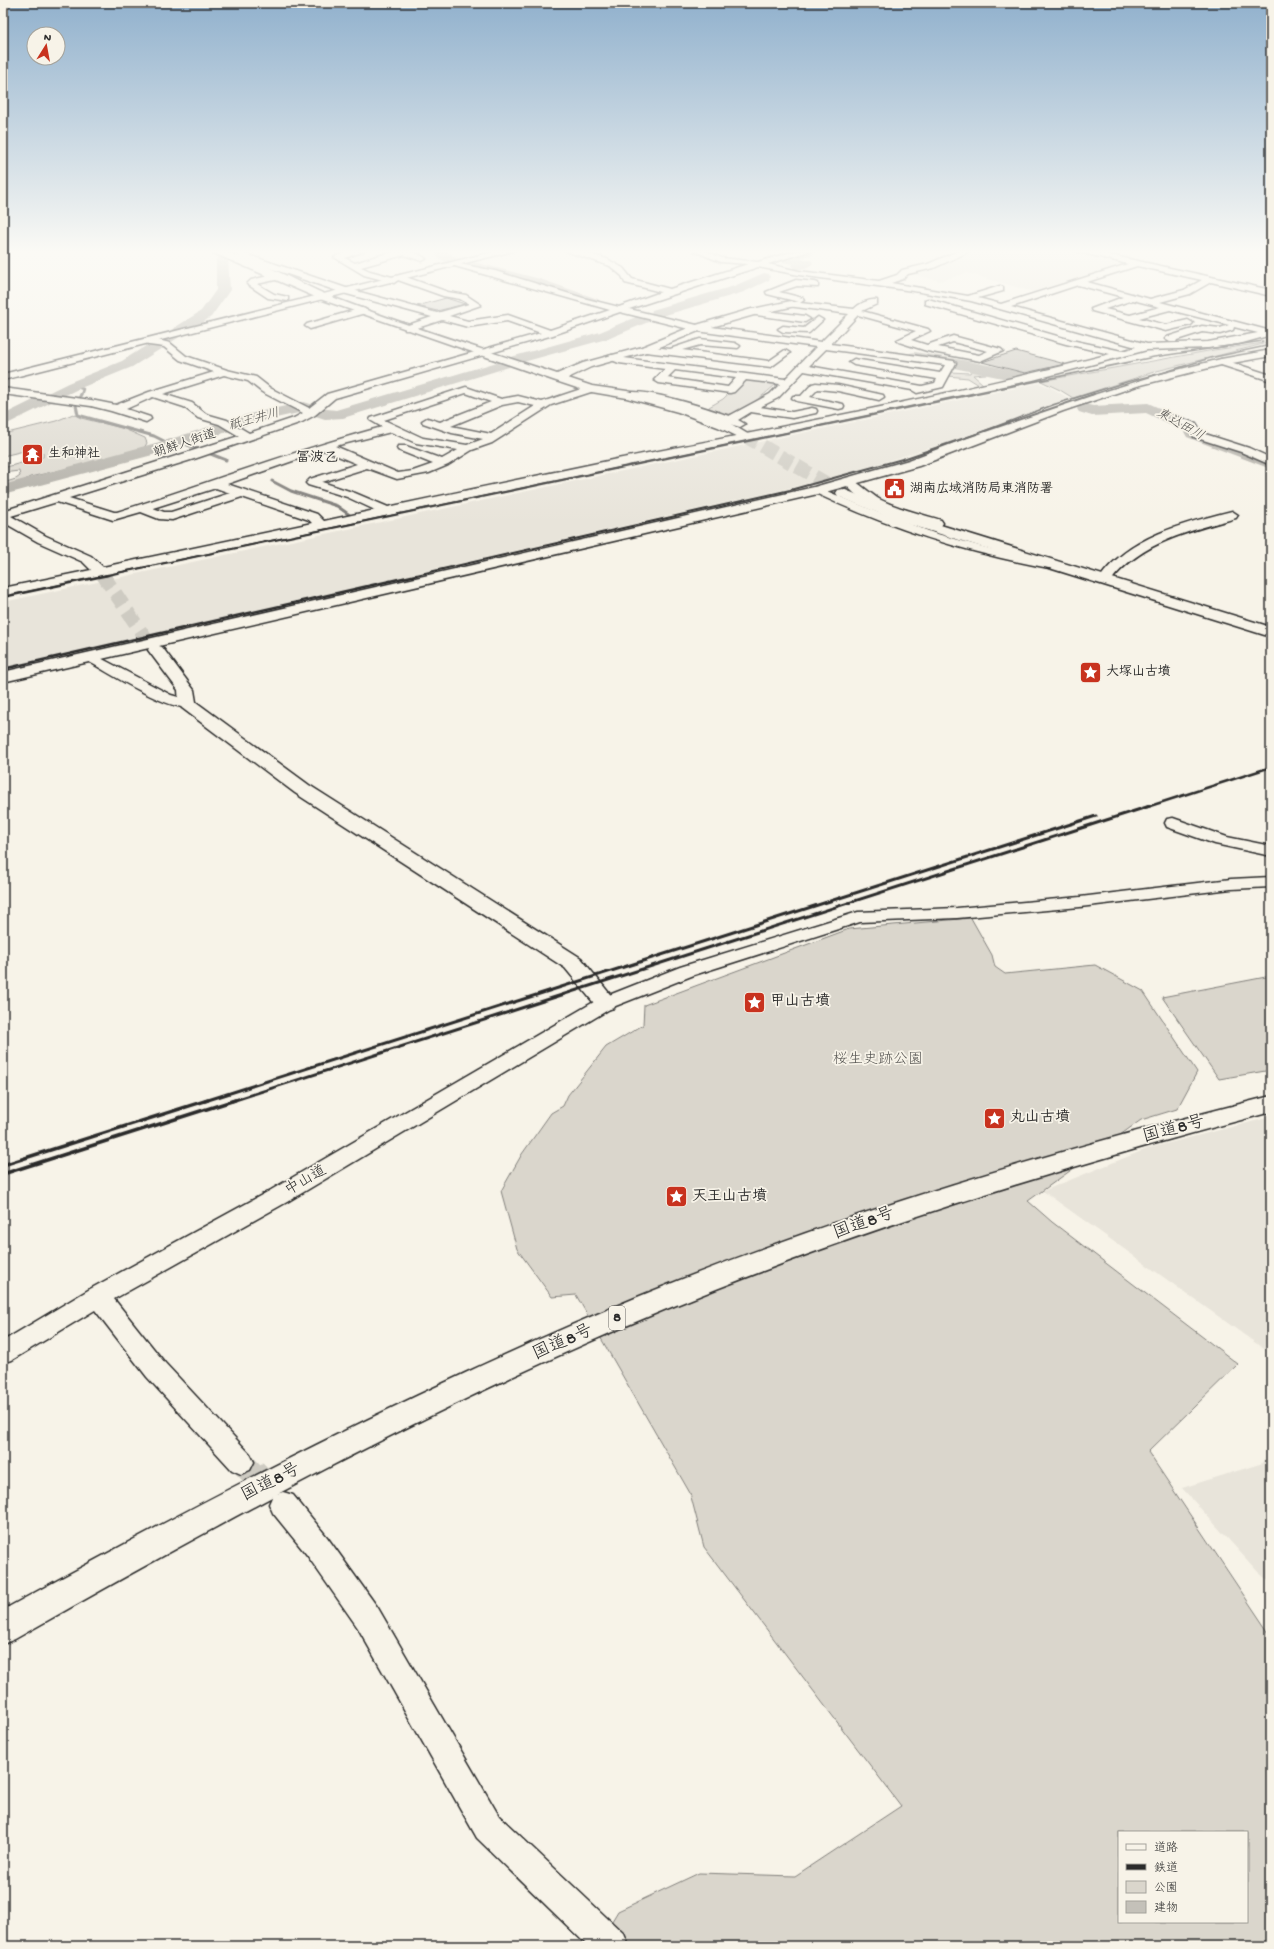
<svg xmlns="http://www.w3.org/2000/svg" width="1274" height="1949" viewBox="0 0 1274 1949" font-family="'Gochi Hand','Klee One',sans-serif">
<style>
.built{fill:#e8e4da}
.green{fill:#dad6cc;stroke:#82807c;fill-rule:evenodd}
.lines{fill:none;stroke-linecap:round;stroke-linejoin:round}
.stream-far1{stroke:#7a7874;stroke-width:2.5}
.stream{stroke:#7a7874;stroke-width:3}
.river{fill:#afaca4;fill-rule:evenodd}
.building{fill:#c4c1b9;stroke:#2b2b2b}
.street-tunnel-far3{stroke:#cecbc2;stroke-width:12;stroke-dasharray:12 5.5;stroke-linecap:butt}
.street-tunnel-far2{stroke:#cecbc2;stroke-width:14;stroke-dasharray:14 8;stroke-linecap:butt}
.street-tunnel-far1{stroke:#cecbc2;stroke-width:24;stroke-dasharray:24 12;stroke-linecap:butt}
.street-tunnel{stroke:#cecbc2;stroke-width:30;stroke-dasharray:30 15;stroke-linecap:butt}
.secondary-tunnel{stroke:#cecbc2;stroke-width:14;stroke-dasharray:14 6;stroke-linecap:butt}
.street-casing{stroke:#2b2b2b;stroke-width:3}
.secondary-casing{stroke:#2b2b2b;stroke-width:3}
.primary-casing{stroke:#2b2b2b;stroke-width:3}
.highway-casing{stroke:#2b2b2b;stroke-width:3}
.street{fill:#f7f3e8;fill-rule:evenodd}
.secondary{fill:#f7f3e8;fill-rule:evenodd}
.primary{fill:#f7f3e8;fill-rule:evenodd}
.highway{fill:#f7f3e8;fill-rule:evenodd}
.rail-far4{stroke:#2b2b2b;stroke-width:1.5}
.rail-far3{stroke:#2b2b2b;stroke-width:2}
.rail-far2{stroke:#2b2b2b;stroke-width:2.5}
.rail-far1{stroke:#2b2b2b;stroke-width:3}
.rail{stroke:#2b2b2b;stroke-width:3.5}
.labels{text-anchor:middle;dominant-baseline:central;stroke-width:3.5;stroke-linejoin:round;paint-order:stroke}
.far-water-label{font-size:13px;font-style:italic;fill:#53524f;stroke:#f7f3e8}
.far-street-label{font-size:13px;fill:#2b2b2b;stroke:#f7f3e8}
.far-poi-label{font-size:13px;font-weight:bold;fill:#2b2b2b;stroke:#f7f3e8;text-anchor:start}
.far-quarter-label{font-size:14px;font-weight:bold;fill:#2b2b2b;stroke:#f7f3e8}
.shield{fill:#f7f3e8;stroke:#686764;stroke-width:1}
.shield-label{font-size:14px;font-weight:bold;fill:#2b2b2b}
.poi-label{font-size:15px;font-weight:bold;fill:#2b2b2b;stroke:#f7f3e8;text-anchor:start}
.park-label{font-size:15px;fill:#575653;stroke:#f7f3e8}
.street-label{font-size:15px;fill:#2b2b2b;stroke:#f7f3e8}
.near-street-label{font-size:18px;fill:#2b2b2b;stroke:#f7f3e8}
</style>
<rect width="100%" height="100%" fill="#f7f3e8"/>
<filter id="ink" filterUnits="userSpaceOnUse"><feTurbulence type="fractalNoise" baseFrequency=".025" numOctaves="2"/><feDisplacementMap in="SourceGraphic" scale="8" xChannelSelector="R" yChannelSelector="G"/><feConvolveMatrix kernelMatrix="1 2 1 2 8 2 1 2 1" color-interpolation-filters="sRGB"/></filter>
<g filter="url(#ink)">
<path class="built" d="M969 251H1075L1128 264 1040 294 967 273 940 281 908 273Z
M1039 383 1052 388 1070 399 952 441 852 472 786 489 3 668V602Z
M1271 1117V1354L1043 1191 1149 1148Z
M1271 1447V1583L1258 1572 1182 1488 1263 1463Z"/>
<path class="green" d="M1271 342 1157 371 1073 398 1060 390 1041 381 1214 350Z
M973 368 995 373 973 375 984 385H979L968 378 948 376 950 372 970 373Z
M744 379 777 383C768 392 742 413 730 414 723 415 715 411 709 409V407L723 399Z
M73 414 81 418 122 428 145 438 147 443 144 448 101 461 30 477 21 482 3 487V483L16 479 20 476 19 471 3 473 6 471 3 468 43 457V453L32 449 3 456V434L56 421Z
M971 918 992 955 995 967 1005 974 1095 965 1143 991 1197 1072 1177 1109 1141 1120 1028 1201 1052 1222 1238 1364 1148 1452 1271 1636V1946H597L618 1911 699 1873 795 1876 901 1806 704 1547 690 1493 576 1295 552 1297 517 1249 501 1191 522 1154 551 1113 563 1106 568 1095 606 1047 643 1025 644 1005 849 929ZM1119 1832H1247V1922H1119Z
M1271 976V1070L1219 1079 1162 997Z"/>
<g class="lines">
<path class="stream-far1" d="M73 386 83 389 81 395"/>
<path class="stream" d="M81 394 76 405 78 415 154 436 170 444
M180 442 226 460
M272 481 291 491 337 506 351 516"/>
<path class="river" d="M436 251H448V253L458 258 540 279 598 299 600 302 598 305H588L530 285 450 264 438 258Z
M797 251H816L814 254 801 258 811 260 813 263C809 268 800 270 794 269L792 266 793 264 782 262 780 259 782 256Z
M222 255 228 259 230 290 211 317 132 367 78 389 3 426V415L68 383 122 361 201 311 216 290V259Z
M764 273 769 274 770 277 769 280 744 292 662 316H654L653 320 610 338 516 364 511 363 509 360 511 357 600 332 643 314H651L652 310 734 286Z
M915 352 968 361 1022 372 1027 374 1030 377 1027 380 1022 382 910 359 908 356 910 353Z
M504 360 509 361 511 364 509 367 343 418 325 419 303 412 253 423 186 446 3 495V485L174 438 249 414 304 402 327 409 336 410Z
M1148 403 1195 424 1199 431 1245 446 1271 458V469L1187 437 1183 430 1146 413 1092 416 1079 412 1077 409 1079 406 1085 404 1093 406Z"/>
</g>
<path class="building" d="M446 298 465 304 437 311 417 306Z
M1016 351 1065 364 1025 373 982 362Z"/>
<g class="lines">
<path class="street-tunnel-far3" d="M101 572 104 576"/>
<path class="street-tunnel-far2" d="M103 575 146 639 156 650"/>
<path class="street-tunnel-far1" d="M241 1462 253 1474"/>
<path class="street-tunnel" d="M252 1473 273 1494"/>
<path class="secondary-tunnel" d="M745 436 843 493"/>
<defs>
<path id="street" d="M234 251H243L246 254 349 289 437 313 469 304 460 299 443 296 398 280 394 283 364 275 334 257 349 251H364L345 258 355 263C375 257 408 242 426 259L422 261 404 255 361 267 370 271 396 278 400 275 403 276 448 292 466 295 481 305 449 316 468 321 508 315 550 330 610 310 451 265 455 263 495 271 583 298 619 307 661 292 625 283 622 276 610 266 566 251H581L607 259 623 268 632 279 670 289 748 264 721 262 694 251H706L722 258 758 262 795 251H809L768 264 799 271 879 281 897 275 902 270 928 264 958 251H970L934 268 908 274 903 279 891 283 968 296 1000 286 1003 287V291L978 298 1001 304 1128 264 1075 251H1092L1271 290V296L1211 282 1190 294 1160 302 1271 331V335L1239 344 1208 348 1147 350 1033 380 3 596V588L91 570 83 562 38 542 3 522V511L239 436 219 424 198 418 184 407 153 397 126 409 150 417 151 419 146 422 111 411 91 406 3 394V388L91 400 116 405 149 392 214 372 180 360 164 347 149 345 145 341 150 338 170 343 186 356 227 370 256 377 270 388 309 408 327 394 541 333 507 321 468 327 442 320 411 330H405V326L432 317 343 293 240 258ZM1137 266 1202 280 1184 290 1150 299 1087 282ZM758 267 799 275 920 292 971 301 1136 347 1122 351 1071 340 928 299 925 300V304L1066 344 1110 354C948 396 782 427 617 459 540 475 464 491 388 507L355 493 322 482 367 468 397 479 429 473 448 465 472 450 492 443 551 405 594 391 595 389 590 386 542 402 518 396 501 399 466 387 371 418 370 420 382 427C292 451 205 484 117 512H114L69 498 194 459 302 422 315 415 335 398 553 335 620 312 697 331 816 347 785 379 624 358 646 352 771 367 790 353 785 350 769 361 682 350 700 345 738 348 740 346 735 343 700 339 670 349 646 346 609 356 607 358 619 363 665 369 654 380 659 383 730 393 734 392 746 380 780 384 770 394 729 416C713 410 632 383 622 395 626 400 650 400 658 401 686 407 712 420 740 427L745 424 738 420 751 412 792 418 816 413 817 411 816 409 812 408 792 412 760 407 778 398 804 371 912 390 917 393 943 387 956 363 954 361 831 344 858 315 916 331 897 340 899 342 927 351 980 361 1003 351 1001 349 953 336 927 345 911 340 930 331 928 329 862 311 877 304V300C869 299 859 304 854 309L800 303 804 300 803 298 779 292 797 286 818 287V283L815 282 796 280 766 292 767 294 799 302H788V306L849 314 821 342 697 325 629 309ZM1078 285 1123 297 1091 309 1092 311 1166 331 1191 325 1193 323 1188 320 1166 325 1139 318 1170 310 1229 325 1220 328 1202 326 1167 337 1165 339 1170 342H1176L1177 340 1202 332 1220 334 1233 330 1234 327 1258 333 1208 342 1147 344 1011 307ZM1133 300 1160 307 1130 315 1105 309ZM953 342 988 351 979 355 938 347ZM826 349 945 365 940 373 854 359 849 362 854 365 937 379 935 383 922 386 809 366ZM675 370 736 378 728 387 667 378ZM224 375 248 381 262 392 303 413 294 418 249 433 227 420 206 414 192 403 163 394ZM466 393 491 402 440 422 427 418 422 421 423 423 452 433 483 439 467 445 423 438 384 420ZM518 402 535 406 491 434 451 426 502 405ZM391 432 416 443 458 450 442 459 406 446H398L397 448 398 450 433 464 413 471 398 473 335 446ZM324 450 357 464 310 479 306 483 308 485 347 497 375 510 324 521 317 514 227 484ZM216 488 230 493 171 512H164L153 508ZM242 497 309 520 312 523 103 567 91 556 46 536 11 516 57 502 113 520 141 512 159 519 172 520Z
M277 274 280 275V279L257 284 274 294 288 297V301L268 298 247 284 251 280Z
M362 308 365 309V313L310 329 305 326 307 324Z
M752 309 805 316 810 319 805 322 749 314V310Z
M818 317 823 320 809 333 783 332 778 329 783 326 804 328Z
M1221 359 1271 375V381L1218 364 1216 362Z
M816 383 838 385 883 395 884 397 879 400 838 391 818 389 810 397 843 404 844 406 843 408 839 409 797 401 792 398 793 396H801L812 384Z
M1177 417 1196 423 1202 433 1249 448 1271 458V465L1241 452 1194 437 1188 427 1173 422 1172 420 1173 418Z
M849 478C854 479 871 494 879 499 899 509 921 514 941 520L943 523 941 526H933C902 516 863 509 843 481L845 479Z
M817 487 877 512 934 533 990 549 1054 561 1055 564 1049 568C966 553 889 528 813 492L811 490Z
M1232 511 1238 515 1236 518C1190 531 1140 542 1110 582H1100L1099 579C1128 537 1184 523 1232 511Z
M91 653 171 695 193 701 195 704 193 707C170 713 108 672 86 660L84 657 86 654Z
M1173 818 1227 837 1271 846V856L1215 844 1167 827 1165 823 1167 819Z
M1271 877V887L1231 889 1080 907 957 918 860 922 694 975 613 1007 287 1202 114 1299 165 1363 250 1454 254 1462 250 1470 241 1474 232 1470 147 1377 95 1310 12 1360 3 1363V1341L90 1289 271 1190 599 999 680 967 858 912 957 908 1080 897 1231 879Z
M283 1492 293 1495 327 1537 378 1608 499 1816 624 1934 629 1946H588L477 1838 358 1628 307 1555 273 1513 269 1504 273 1495Z"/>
<path id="secondary" d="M209 251C247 251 291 280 327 295 402 325 480 348 557 374L583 363 612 355 616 356 618 358 616 360 591 367 568 378 592 386 627 391 686 406 726 421 751 436 745 440 718 427 678 412 627 398 586 391 553 380 320 299Z
M791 301 796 304 795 306 754 315 701 330 650 351 646 352 641 349 642 347 693 326 748 310Z
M1271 350V356L1221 365 1137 386 1063 411 919 466 822 493 159 646 162 647 194 690 196 702 309 785 581 958 617 1003 614 1008 606 1010 598 1008 565 968 295 793 182 708 179 704 178 690 148 650 149 648 3 682V672L814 487 909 460 1055 405 1129 382 1221 359Z
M843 489 905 514 1271 627V637L895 520 838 496 836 493 838 490Z"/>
<path id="primary" d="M496 251H513L3 380V374Z"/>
<path id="highway" d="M1271 1096V1112C1065 1166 861 1229 664 1310 439 1403 226 1519 15 1639L3 1644V1610C211 1496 421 1387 640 1296 845 1212 1057 1150 1271 1096Z"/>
</defs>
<use href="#street" class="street-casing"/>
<use href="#secondary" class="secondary-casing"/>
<use href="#primary" class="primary-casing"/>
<use href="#highway" class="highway-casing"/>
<use href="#street" class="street"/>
<use href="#secondary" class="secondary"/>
<use href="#primary" class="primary"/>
<use href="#highway" class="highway"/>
<path class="rail-far4" d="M969 395 1154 357 1263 341
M1091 395 1210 358 1271 345"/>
<path class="rail-far3" d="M103 576 974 394
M412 576 790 490 906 458 1094 394"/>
<path class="rail-far2" d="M3 597 108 575
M3 669 416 575
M1147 807 1271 767"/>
<path class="rail-far1" d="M205 1101 1096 816
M232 1101 1150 806"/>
<path class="rail" d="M3 1165 208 1100
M3 1174 235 1100"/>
</g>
</g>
<linearGradient id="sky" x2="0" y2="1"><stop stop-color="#91b1cd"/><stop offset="0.48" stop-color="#fbfaf5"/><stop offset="1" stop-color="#fbfaf5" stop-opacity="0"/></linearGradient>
<rect width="1274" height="524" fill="url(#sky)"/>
<defs>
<symbol id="temple-square" viewBox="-11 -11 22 22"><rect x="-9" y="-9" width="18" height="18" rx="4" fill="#c8321e" stroke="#f7f3e8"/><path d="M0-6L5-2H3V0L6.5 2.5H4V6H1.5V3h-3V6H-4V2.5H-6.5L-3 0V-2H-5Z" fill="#fff"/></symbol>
<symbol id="civic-square" viewBox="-11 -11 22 22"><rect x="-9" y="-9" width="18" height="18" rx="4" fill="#c8321e" stroke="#f7f3e8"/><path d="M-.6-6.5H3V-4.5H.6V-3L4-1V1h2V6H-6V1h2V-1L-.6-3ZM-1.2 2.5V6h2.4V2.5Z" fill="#fff"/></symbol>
<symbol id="sight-square" viewBox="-11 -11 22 22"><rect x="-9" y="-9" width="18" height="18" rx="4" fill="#c8321e" stroke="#f7f3e8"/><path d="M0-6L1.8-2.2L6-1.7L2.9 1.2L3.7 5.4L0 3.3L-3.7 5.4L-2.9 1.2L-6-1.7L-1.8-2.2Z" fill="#fff"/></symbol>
</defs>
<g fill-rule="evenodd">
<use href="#temple-square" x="20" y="442" width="25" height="25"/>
<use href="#civic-square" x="882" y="476" width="25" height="25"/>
<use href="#sight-square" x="1078" y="660" width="25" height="25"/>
<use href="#sight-square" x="742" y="990" width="25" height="25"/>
<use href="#sight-square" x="982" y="1106" width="25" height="25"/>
<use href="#sight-square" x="664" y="1184" width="25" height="25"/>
</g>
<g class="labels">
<g class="far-water-label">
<text transform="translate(254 420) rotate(-15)">祇王井川</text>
<text transform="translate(1180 425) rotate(29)">東込田川</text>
</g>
<g class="far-street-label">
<text transform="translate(185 444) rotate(-18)">朝鮮人街道</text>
</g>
<g class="far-poi-label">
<text x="48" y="454">生和神社</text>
<text x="910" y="489">湖南広域消防局東消防署</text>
<text x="1106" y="672">大塚山古墳</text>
</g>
<g class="far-quarter-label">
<text x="317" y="458">冨波乙</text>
</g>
<rect class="shield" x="609" y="1306" width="16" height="24" rx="3"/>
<g class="shield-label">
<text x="617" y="1318">8</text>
</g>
<g class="poi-label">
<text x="770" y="1002">甲山古墳</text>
<text x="1010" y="1118">丸山古墳</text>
<text x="692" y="1197">天王山古墳</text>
</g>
<g class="park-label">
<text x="878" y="1060">桜生史跡公園</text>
</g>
<g class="street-label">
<text transform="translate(306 1181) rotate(-30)">中山道</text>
</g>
<g class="near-street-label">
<text transform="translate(1174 1130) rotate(-15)">国道8号</text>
<text transform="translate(864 1224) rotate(-20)">国道8号</text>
<text transform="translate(563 1343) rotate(-24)">国道8号</text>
<text transform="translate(271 1483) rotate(-27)">国道8号</text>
</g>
</g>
<rect width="1274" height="1949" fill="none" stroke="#f7f3e8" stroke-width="16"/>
<rect x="8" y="8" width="1258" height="1933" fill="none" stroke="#2b2b2b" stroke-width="1.5" filter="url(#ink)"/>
<rect x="1118" y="1831" width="130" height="92" fill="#f7f3e8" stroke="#a5a39c"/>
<rect x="1126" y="1844" width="20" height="6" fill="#f7f3e8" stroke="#a5a39c"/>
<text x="1154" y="1851" font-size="12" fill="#2b2b2b">道路</text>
<rect x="1126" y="1864" width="20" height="6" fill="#2b2b2b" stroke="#a5a39c"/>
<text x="1154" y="1871" font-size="12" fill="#2b2b2b">鉄道</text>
<rect x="1126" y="1881" width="20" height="12" fill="#dad6cc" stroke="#a5a39c"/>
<text x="1154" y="1891" font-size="12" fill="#2b2b2b">公園</text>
<rect x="1126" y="1901" width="20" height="12" fill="#c4c1b9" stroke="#a5a39c"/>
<text x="1154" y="1911" font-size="12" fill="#2b2b2b">建物</text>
<g transform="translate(46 46) rotate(11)"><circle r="19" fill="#f7f3e8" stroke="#a5a39c"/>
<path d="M0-3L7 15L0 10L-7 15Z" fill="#c8321e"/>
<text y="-6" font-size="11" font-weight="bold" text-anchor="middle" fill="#2b2b2b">N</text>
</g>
</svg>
